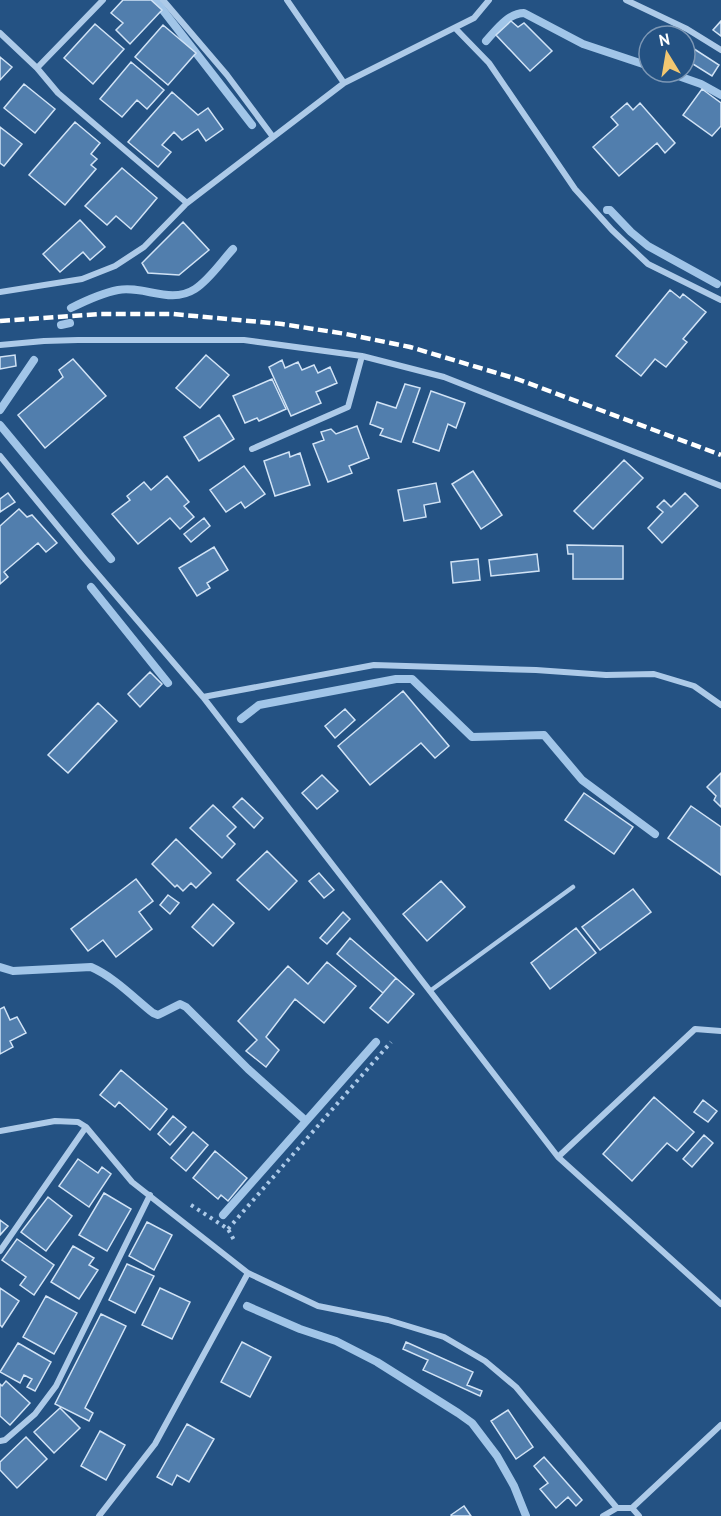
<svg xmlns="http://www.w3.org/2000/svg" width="721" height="1516" viewBox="0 0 721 1516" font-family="'PT Sans',sans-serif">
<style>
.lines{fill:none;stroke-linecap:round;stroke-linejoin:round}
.stream{stroke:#a1c5e8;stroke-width:8}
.building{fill:#517ead;stroke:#d1e3f6;stroke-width:1.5}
.path{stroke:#adcae8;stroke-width:4;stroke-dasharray:3 4.5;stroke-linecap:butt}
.service{stroke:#adcae8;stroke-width:4.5}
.minor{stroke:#adcae8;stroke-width:6}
.rail{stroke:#fff;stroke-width:4.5;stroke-dasharray:10 4.5;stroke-linecap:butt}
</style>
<rect width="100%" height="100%" fill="#245283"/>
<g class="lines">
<path class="stream" d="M155 0 252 125
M486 41C496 30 508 13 524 13L583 44 649 66
M667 72 701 84 721 95
M607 210H610L631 232 648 246 717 284
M71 308C85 301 102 293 118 290 144 285 170 305 195 289 210 279 221 262 233 249
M61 325 70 323
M0 410 34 360
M0 425 111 559
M91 587 168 683
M241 719 259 705 396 679H412L472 737 544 735 582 780 655 834
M0 967 13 971 91 967C114 977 133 997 153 1013L158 1015 180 1004 186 1007 248 1069 306 1121
M223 1215 376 1042
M247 1306 300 1329 336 1341 377 1362 458 1413 472 1423 497 1456 514 1486 526 1516"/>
</g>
<path class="building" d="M123 0H151L162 10 130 44 116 30 123 23 111 13Z
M511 21 518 27 524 23 552 51 530 71 496 35Z
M721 21V36L713 30Z
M95 24 124 49 93 84 64 58Z
M163 25 196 53 168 85 135 57Z
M688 45 719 65 712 76 685 59V46L687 47Z
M0 57 12 67 0 80Z
M131 62 164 90 147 109 137 100 122 117 100 99Z
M24 84 55 109 35 133 4 108Z
M702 89 721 103V126L712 136 683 115Z
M172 92 198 115 208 108 223 129 206 141 198 129 182 140 174 132 162 145 171 152 158 167 128 142Z
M627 103 633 110 640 103 675 143 665 153 657 143 619 176 593 147 618 125 611 117Z
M75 122 100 143 91 154 97 159 91 165 96 169 65 205 29 175Z
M0 127 22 144 4 166 0 163Z
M122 168 157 198 131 229 116 216 107 225 85 206Z
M80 220 105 247 90 260 83 252 60 272 43 254Z
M183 222 209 250 179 275 148 273 142 263Z
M670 290 680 298 683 294 706 312 683 339 687 342 666 367 655 359 641 376 616 356Z
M15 355 16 366 0 369V357Z
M206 355 229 375 200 408 176 388Z
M73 359 106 396 45 448 18 415 63 377 59 370Z
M282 360 285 368 298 362 302 370 314 365 318 373 330 367 337 383 316 392 321 403 291 416 269 367Z
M272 379 286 409 259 421 257 418 245 423 233 396Z
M405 384 420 388 401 442 380 435 383 429 370 424 377 402 396 408Z
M431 391 465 403 456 428 448 424 439 451 413 442Z
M219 415 234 439 199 461 184 437Z
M357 426 369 458 349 466 352 473 328 482 313 444 324 440 321 432 331 429 336 434Z
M289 452 290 457 300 453 310 485 275 496 264 461Z
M624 460 643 478 593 529 574 511Z
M244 466 265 494 245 508 241 502 226 512 210 490Z
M473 471 502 515 481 529 452 484Z
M167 476 189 502 184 506 194 517 180 529 170 518 138 544 112 514 130 500 127 496 144 482 151 490Z
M436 483 440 502 424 505 426 517 404 521 398 490Z
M8 493 15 502 0 512V499Z
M685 493 698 506 662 543 648 528 663 512 657 507 664 500 671 507Z
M19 509 27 517 32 515 57 543 46 552 38 543 4 572 8 577 0 584V526Z
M204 518 210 526 191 542 184 534Z
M567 545 623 546V579H573V554H568Z
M214 547 228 570 207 583 210 588 197 596 179 568Z
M537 554 539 571 491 576 489 560Z
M478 559 480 580 453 583 451 562Z
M150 672 162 684 140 707 128 694Z
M403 691 449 746 435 758 421 743 370 785 338 746Z
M98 703 117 721 68 773 48 755Z
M345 709 355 720 335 738 325 726Z
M721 773V807L714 800 716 796 707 787Z
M322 775 338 791 317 809 302 793Z
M584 793 633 827 614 854 565 820Z
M242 798 263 818 254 828 233 807Z
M213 805 236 827 227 836 235 844 222 858 190 828Z
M691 806 721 827V875L668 838Z
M176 839 211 873 196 888 191 883 183 891 177 885 175 887 152 864Z
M267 851 297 881 269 910 237 880Z
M319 873 334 890 324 898 309 881Z
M136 879 153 901 139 912 152 929 116 957 103 940 88 951 71 929Z
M441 881 465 907 427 941 403 914Z
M633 889 651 912 600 950 582 927Z
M168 895 179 903 170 914 160 905Z
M213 904 234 923 213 946 192 927Z
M343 912 350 919 327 944 320 938Z
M576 928 596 953 550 989 531 963Z
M350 938 396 978 383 993 337 954Z
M327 962 356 986 324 1023 295 999 266 1037 279 1050 266 1067 246 1051 257 1040 238 1021 288 966 308 984Z
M396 978 414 994 388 1023 370 1008Z
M4 1007 10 1020 17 1017 26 1033 10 1041 13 1047 0 1054V1009Z
M121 1070 167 1109 150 1130 119 1102 115 1107 100 1095Z
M654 1097 694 1132 677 1151 667 1143 632 1181 603 1154Z
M703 1100 717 1111 708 1122 694 1112Z
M173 1116 186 1127 170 1145 158 1134Z
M193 1132 208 1145 186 1171 171 1158Z
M704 1135 713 1143 692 1167 683 1159Z
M215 1151 247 1178 228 1201 221 1195 218 1199 193 1178Z
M78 1159 98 1173 102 1167 111 1174 89 1207 59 1186Z
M104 1193 131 1209 107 1251 79 1235Z
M48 1197 72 1216 46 1251 21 1232Z
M0 1220 8 1226 0 1235Z
M147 1222 172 1235 154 1270 129 1256Z
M17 1239 54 1265 34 1295 20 1285 26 1277 2 1260Z
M73 1246 94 1258 89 1265 98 1270 79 1299 51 1282Z
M127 1264 154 1276 135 1313 109 1300Z
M0 1288 19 1301 2 1327 0 1325Z
M160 1288 190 1302 172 1339 142 1325Z
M46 1296 77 1313 54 1354 23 1337Z
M101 1314 126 1326 85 1408 93 1413 89 1421 55 1404Z
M242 1342 271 1357 250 1397 221 1382Z
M406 1342 473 1372 467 1385 482 1391 480 1396 423 1370 428 1360 403 1349Z
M18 1343 51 1362 35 1391 27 1387 32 1379 24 1375 20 1383 0 1372Z
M6 1381 30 1403 10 1425 0 1416V1384L2 1386Z
M60 1408 80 1428 54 1453 34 1432Z
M508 1410 533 1447 516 1459 491 1421Z
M187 1424 214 1439 189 1482 177 1475 172 1485 157 1477Z
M100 1431 125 1445 106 1480 81 1466Z
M26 1437 47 1459 17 1488 0 1470V1462Z
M544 1457 582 1500 576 1506 568 1497 556 1508 540 1489 548 1483 534 1466Z
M464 1506 471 1516H452L451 1515Z"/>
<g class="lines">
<path class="path" d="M191 1205 228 1229 235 1242
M228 1229 391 1042"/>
<path class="service" d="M430 991 573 887"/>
<path class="minor" d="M103 0 37 68 58 93 187 203
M163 0 227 75 273 137
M287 0 344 83
M626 0 687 29 721 50
M455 28 489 63 575 189 612 230 648 264 721 300
M0 33 37 68
M0 292 82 279 115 266 144 247 187 203 344 83 474 18 489 0
M0 345 44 341 78 340H244L362 356 444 377 721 486
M252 449 348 407 362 356
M0 456 83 557 203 697 558 1157 721 1304
M203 697 374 665 536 670 606 675 654 674 694 686 721 705
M0 1131 55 1121 78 1122 86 1127 132 1182 248 1273 318 1306 388 1320 444 1337 485 1361 516 1387 617 1508
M558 1157 695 1029 721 1031
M0 1251 86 1127
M0 1441 5 1440 35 1414 56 1386 150 1195
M632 1508 721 1425
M99 1516 155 1444 248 1273
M603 1516 617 1508H632L639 1516"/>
<path class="rail" d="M0 321 101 314H173L282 324 346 334 410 347 517 379 721 455"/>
</g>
<g transform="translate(667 54) rotate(349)"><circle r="28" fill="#245283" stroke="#7c97b5" stroke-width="1.5"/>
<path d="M0-4.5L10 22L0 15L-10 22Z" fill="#f2c771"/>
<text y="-9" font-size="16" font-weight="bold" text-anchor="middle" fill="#ffffff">N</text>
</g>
</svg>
